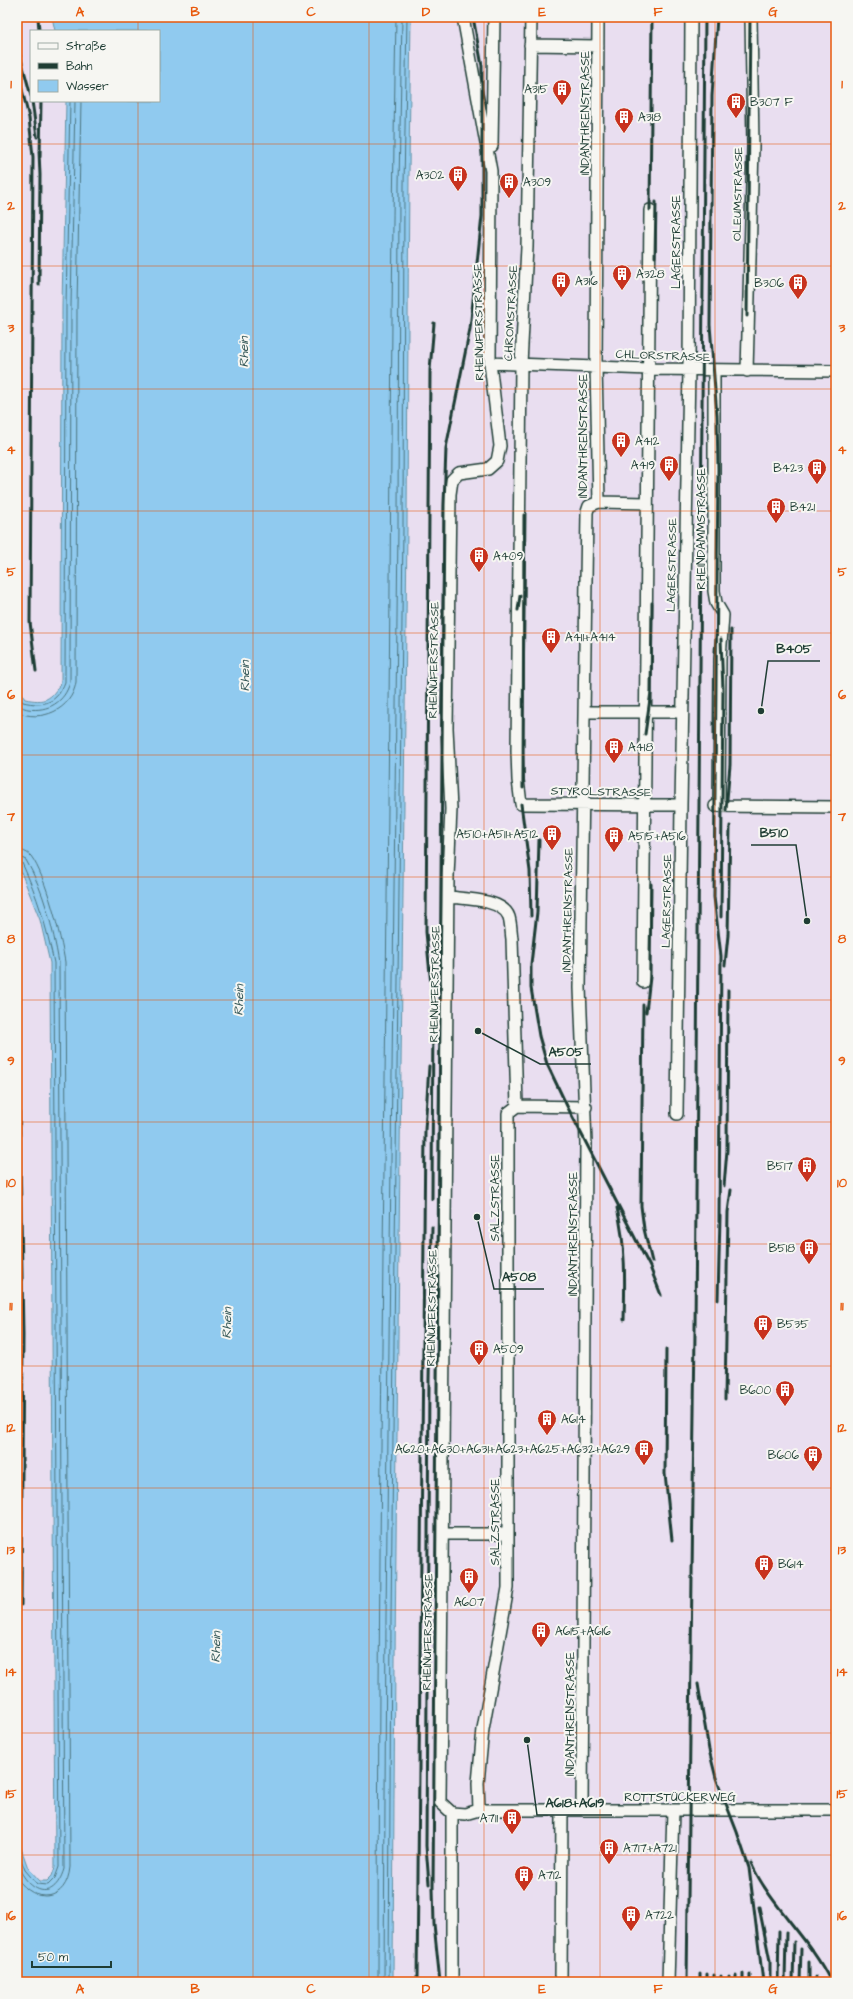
<svg xmlns="http://www.w3.org/2000/svg" width="853" height="1999" viewBox="0 0 853 1999" font-family="'Architects Daughter',sans-serif">
<style>
.built{fill:#e9def0}
.water{fill:#90caef;stroke:#6392a4}
.lines{fill:none;stroke-linecap:round;stroke-linejoin:round}
.shore{stroke:#4c757f;stroke-width:1}
.street-casing{stroke:#1f3d34;stroke-width:14}
.street{stroke:#f6f6f2;stroke-width:11}
.rail{stroke:#1f3d34;stroke-width:3}
.grid{fill:none;stroke:#e8590c;stroke-width:1;stroke-opacity:0.55}
.labels{text-anchor:middle;dominant-baseline:central;stroke-width:4;stroke-linejoin:round;paint-order:stroke}
.poi-label{font-size:12px;fill:#1f3d34;stroke:#f6f6f2;text-anchor:start}
.street-label{font-size:12px;fill:#1f3d34;stroke:#f6f6f2}
.water-label{font-size:13px;font-style:italic;fill:#365959;stroke:#f6f6f2}
.leader{fill:none;stroke:#1f3d34;stroke-width:1.5}
.callout-dot{fill:#1f3d34;stroke:#f6f6f2;stroke-width:1.5}
.callout-label{font-size:13px;text-anchor:middle;font-weight:bold;fill:#1f3d34;stroke:#f6f6f2;stroke-width:4;stroke-linejoin:round;paint-order:stroke}
.neatline{fill:none;stroke:#e8590c;stroke-width:1.5}
.grid-label{font-size:13px;text-anchor:middle;font-weight:bold;fill:#e8590c}
</style>
<rect width="100%" height="100%" fill="#f0ebf1"/>
<filter id="ink" filterUnits="userSpaceOnUse"><feTurbulence type="fractalNoise" baseFrequency=".025" numOctaves="2"/><feDisplacementMap in="SourceGraphic" scale="8" xChannelSelector="R" yChannelSelector="G"/><feConvolveMatrix kernelMatrix="1 2 1 2 8 2 1 2 1" color-interpolation-filters="sRGB"/></filter>
<g filter="url(#ink)">
<path class="built" d="M17 17H52L55 31H31V101H66V110L62 306 61 682 54 695 40 702 25 699 17 688Z
M411 17H836V1982H393L395 1617 407 527 408 185Z
M17 862 40 920 50 963 55 1868 52 1876 47 1882 40 1881 34 1876 28 1868 17 1837Z"/>
<path class="water" d="M52 17H411C408 188 408 359 407 530 402 1014 395 1498 393 1982H17V1837L28 1868 40 1881H47L52 1876 55 1867 50 963 40 920 17 862V688L25 699C45 703 51 700 61 682L62 306 66 101H159V31H55Z"/>
<g class="lines">
<path class="shore" d="M17 695 23 702C44 707 57 703 65 682L66 306 70 101
M17 703C20 707 24 708 28 709 48 712 65 702 70 682L71 306 75 101
M17 712C41 723 72 710 76 682L77 306 81 101
M17 850C22 850 27 852 31 856 46 876 61 937 65 962L70 1867C67 1902 35 1905 17 1878
M17 856 26 860C44 891 53 928 59 963L64 1869C53 1905 27 1891 17 1863
M17 861 22 863C37 895 47 928 54 963L59 1867 55 1878 48 1885 37 1884 25 1870 17 1849
M378 1982C378 1590 384 1199 388 807 391 544 391 280 396 17
M384 1982 386 1617 398 527 399 185 402 17
M389 1982 391 1617 403 527 404 185 407 17"/>
<defs>
<path id="street" d="M531 17 527 247 521 364 517 751 518 780 521 804 681 805
M598 17 596 367 599 502
M530 45 598 46
M492 146 494 17
M490 363 649 369 836 371
M714 371V591L716 603 723 615 720 659 719 806
M747 371 753 146 751 17
M584 712H682
M715 806 836 807
M449 897C465 899 503 899 509 917 511 924 511 932 512 939L517 1106 508 1113V1588L483 1729 478 1783 479 1810
M643 982 650 210
M517 1106 586 1107
M677 1114 681 805 689 370 691 17
M442 1534H508
M582 1810 586 1144 580 988 587 512 589 506 599 502 647 503
M452 1813 465 1814 479 1810H836
M452 1982V1813L440 1802 448 876 451 809 447 728 450 494 452 480 459 473 488 469 497 461 500 446 490 363 491 171 463 17
M561 1982 562 1810
M668 1982 673 1810"/>
</defs>
<use href="#street" class="street-casing"/>
<use href="#street" class="street"/>
<path class="rail" d="M38 17 39 31
M717 17 712 96 710 325 717 416 718 469 714 897 721 956 719 1222
M17 45 31 96
M17 69 29 118 33 157 30 622 36 671
M32 101 37 137
M39 151 40 175 39 285
M40 157 41 101
M650 210 652 17
M655 257 656 202
M747 316 750 17
M518 610 520 596
M721 639 723 690 721 917
M645 734 651 692 652 603
M523 788 524 515
M521 804 530 871 531 916
M726 810 730 765 731 630
M539 840 537 912 531 964V988L539 1036 547 1064 567 1106 650 1267 661 1295
M725 965 728 935 730 826
M17 967 23 1335 21 1605
M643 1005 641 1206 644 1229 652 1262
M646 1012 650 977 651 884
M724 1186 727 1150 728 990
M432 1199 433 1006 426 932 430 370 434 323
M617 1208C626 1246 625 1282 624 1320
M718 1300 720 1216
M666 1349 665 1474 672 1540
M725 1399 728 1212 731 1190
M698 1684 709 1750 716 1778 737 1832 749 1868 763 1982
M751 1863C771 1907 810 1938 831 1982
M429 1884 426 1846 429 1380 432 1227
M759 1907 770 1961V1982
M721 1976V1982
M417 1982 425 1130 429 1066
M440 1982 434 1924 433 1888 444 505 446 448 470 329 482 216V66L473 17
M687 1982 695 1331 705 17
M700 1982V1974
M707 1982V1974
M714 1982V1975
M729 1982V1977
M736 1982V1976
M743 1982V1974
M750 1982V1975
M778 1982 779 1931
M785 1982 786 1932
M793 1982 794 1942
M800 1982 801 1949
M809 1982V1962
M816 1982V1977"/>
</g>
</g>
<path class="grid" d="M138 17V31M253 17V1982M369 17V1982M484 17V1982M600 17V1982M715 17V1982M138 101V1982M17 144H836M17 266H836M17 389H836M17 511H836M17 633H836M17 755H836M17 877H836M17 1000H836M17 1122H836M17 1244H836M17 1366H836M17 1488H836M17 1610H836M17 1733H836M17 1855H836"/>
<defs>
<symbol id="building-pin" viewBox="-11 -11 22 30"><path d="M0 17L-7.5 6A9.5 9.5 0 1 1 7.5 6Z" fill="#c8321e" stroke="#f6f6f2"/><path d="M-4-6H4V6H1V3H-1V6H-4ZM-2.5-4.3h1.7v1.8h-1.7ZM.8-4.3h1.7v1.8H.8ZM-2.5-1h1.7V.8h-1.7ZM.8-1h1.7V.8H.8Z" fill="#fff"/></symbol>
</defs>
<g fill-rule="evenodd">
<use href="#building-pin" x="551" y="78" width="22" height="30"/>
<use href="#building-pin" x="725" y="91" width="22" height="30"/>
<use href="#building-pin" x="613" y="106" width="22" height="30"/>
<use href="#building-pin" x="447" y="164" width="22" height="30"/>
<use href="#building-pin" x="498" y="171" width="22" height="30"/>
<use href="#building-pin" x="611" y="263" width="22" height="30"/>
<use href="#building-pin" x="550" y="270" width="22" height="30"/>
<use href="#building-pin" x="787" y="272" width="22" height="30"/>
<use href="#building-pin" x="610" y="430" width="22" height="30"/>
<use href="#building-pin" x="658" y="454" width="22" height="30"/>
<use href="#building-pin" x="806" y="457" width="22" height="30"/>
<use href="#building-pin" x="765" y="496" width="22" height="30"/>
<use href="#building-pin" x="468" y="545" width="22" height="30"/>
<use href="#building-pin" x="540" y="626" width="22" height="30"/>
<use href="#building-pin" x="603" y="736" width="22" height="30"/>
<use href="#building-pin" x="541" y="823" width="22" height="30"/>
<use href="#building-pin" x="603" y="825" width="22" height="30"/>
<use href="#building-pin" x="796" y="1155" width="22" height="30"/>
<use href="#building-pin" x="798" y="1237" width="22" height="30"/>
<use href="#building-pin" x="752" y="1313" width="22" height="30"/>
<use href="#building-pin" x="468" y="1338" width="22" height="30"/>
<use href="#building-pin" x="774" y="1379" width="22" height="30"/>
<use href="#building-pin" x="536" y="1408" width="22" height="30"/>
<use href="#building-pin" x="633" y="1438" width="22" height="30"/>
<use href="#building-pin" x="802" y="1444" width="22" height="30"/>
<use href="#building-pin" x="753" y="1553" width="22" height="30"/>
<use href="#building-pin" x="458" y="1566" width="22" height="30"/>
<use href="#building-pin" x="530" y="1620" width="22" height="30"/>
<use href="#building-pin" x="501" y="1807" width="22" height="30"/>
<use href="#building-pin" x="598" y="1837" width="22" height="30"/>
<use href="#building-pin" x="513" y="1864" width="22" height="30"/>
<use href="#building-pin" x="620" y="1904" width="22" height="30"/>
</g>
<g class="labels">
<g class="poi-label">
<text x="548" y="89" text-anchor="end">A315</text>
<text x="750" y="102">B307 F</text>
<text x="638" y="117">A318</text>
<text x="444" y="175" text-anchor="end">A302</text>
<text x="523" y="182">A309</text>
<text x="636" y="274">A328</text>
<text x="575" y="281">A316</text>
<text x="784" y="283" text-anchor="end">B306</text>
<text x="635" y="441">A412</text>
<text x="655" y="465" text-anchor="end">A419</text>
<text x="803" y="468" text-anchor="end">B423</text>
<text x="790" y="507">B421</text>
<text x="493" y="556">A409</text>
<text x="565" y="637">A411+A414</text>
<text x="628" y="747">A418</text>
<text x="538" y="834" text-anchor="end">A510+A511+A512</text>
<text x="628" y="836">A515+A516</text>
<text x="793" y="1166" text-anchor="end">B517</text>
<text x="795" y="1248" text-anchor="end">B518</text>
<text x="777" y="1324">B535</text>
<text x="493" y="1349">A509</text>
<text x="771" y="1390" text-anchor="end">B600</text>
<text x="561" y="1419">A614</text>
<text x="630" y="1449" text-anchor="end">A620+A630+A631+A623+A625+A632+A629</text>
<text x="799" y="1455" text-anchor="end">B606</text>
<text x="778" y="1564">B614</text>
<text x="469" y="1602" text-anchor="middle">A607</text>
<text x="555" y="1631">A615+A616</text>
<text x="498" y="1818" text-anchor="end">A711</text>
<text x="623" y="1848">A717+A721</text>
<text x="538" y="1875">A712</text>
<text x="645" y="1915">A722</text>
</g>
<g class="street-label">
<text transform="translate(585 113) rotate(-90)">INDANTHRENSTRASSE</text>
<text transform="translate(738 194) rotate(-89)">OLEUMSTRASSE</text>
<text transform="translate(676 242) rotate(-90)">LAGERSTRASSE</text>
<text transform="translate(511 313) rotate(-87)">CHROMSTRASSE</text>
<text transform="translate(479 322) rotate(-91)">RHEINUFERSTRASSE</text>
<text transform="translate(663 356) rotate(2)">CHLORSTRASSE</text>
<text transform="translate(583 436) rotate(-90)">INDANTHRENSTRASSE</text>
<text transform="translate(701 529) rotate(-90)">RHEINDAMMSTRASSE</text>
<text transform="translate(672 565) rotate(-89)">LAGERSTRASSE</text>
<text transform="translate(434 660) rotate(-89)">RHEINUFERSTRASSE</text>
<text transform="translate(601 792) rotate(1)">STYROLSTRASSE</text>
<text transform="translate(667 901) rotate(-89)">LAGERSTRASSE</text>
<text transform="translate(568 910) rotate(-89)">INDANTHRENSTRASSE</text>
<text transform="translate(435 984) rotate(-89)">RHEINUFERSTRASSE</text>
<text transform="translate(495 1198) rotate(-90)">SALZSTRASSE</text>
<text transform="translate(573 1234) rotate(-90)">INDANTHRENSTRASSE</text>
<text transform="translate(432 1308) rotate(-89)">RHEINUFERSTRASSE</text>
<text transform="translate(495 1522) rotate(-90)">SALZSTRASSE</text>
<text transform="translate(428 1632) rotate(-89)">RHEINUFERSTRASSE</text>
<text transform="translate(570 1714) rotate(-90)">INDANTHRENSTRASSE</text>
<text x="680" y="1797">ROTTSTÜCKERWEG</text>
</g>
<g class="water-label">
<text transform="translate(244 352) rotate(-90)">Rhein</text>
<text transform="translate(245 676) rotate(-90)">Rhein</text>
<text transform="translate(239 1000) rotate(-88)">Rhein</text>
<text transform="translate(227 1323) rotate(-88)">Rhein</text>
<text transform="translate(216 1647) rotate(-88)">Rhein</text>
</g>
</g>
<path class="leader" d="M761 711L768 661H820M807 921L796 845H751M478 1031L540 1064H591M477 1217L494 1289H544M527 1740L537 1815H612"/>
<g class="callout-dot">
<circle cx="761" cy="711" r="4"/>
<circle cx="807" cy="921" r="4"/>
<circle cx="478" cy="1031" r="4"/>
<circle cx="477" cy="1217" r="4"/>
<circle cx="527" cy="1740" r="4"/>
</g>
<g class="callout-label">
<text x="794" y="653">B405</text>
<text x="774" y="837">B510</text>
<text x="566" y="1056">A505</text>
<text x="519" y="1281">A508</text>
<text x="575" y="1807">A618+A619</text>
</g>
<rect width="853" height="1999" fill="none" stroke="#f6f6f2" stroke-width="44"/>
<rect x="30" y="30" width="130" height="72" fill="#f6f6f2" stroke="#a0aca6"/>
<rect x="38" y="43" width="20" height="6" fill="#f6f6f2" stroke="#a0aca6"/>
<text x="66" y="50" font-size="12" fill="#1f3d34">Straße</text>
<rect x="38" y="63" width="20" height="6" fill="#1f3d34" stroke="#a0aca6"/>
<text x="66" y="70" font-size="12" fill="#1f3d34">Bahn</text>
<rect x="38" y="80" width="20" height="12" fill="#90caef" stroke="#a0aca6"/>
<text x="66" y="90" font-size="12" fill="#1f3d34">Wasser</text>
<path d="M32 1961v6h79v-6" fill="none" stroke="#1f3d34" stroke-width="2"/>
<text x="38" y="1961" font-size="12" fill="#1f3d34" stroke="#f6f6f2" stroke-width="3" paint-order="stroke">50 m</text>
<rect x="22" y="22" width="809" height="1955" class="neatline"/>
<g class="grid-label">
<text x="80" y="16">A</text>
<text x="195" y="16">B</text>
<text x="311" y="16">C</text>
<text x="426" y="16">D</text>
<text x="542" y="16">E</text>
<text x="658" y="16">F</text>
<text x="773" y="16">G</text>
<text x="11" y="88">1</text>
<text x="842" y="88">1</text>
<text x="11" y="210">2</text>
<text x="842" y="210">2</text>
<text x="11" y="332">3</text>
<text x="842" y="332">3</text>
<text x="11" y="454">4</text>
<text x="842" y="454">4</text>
<text x="11" y="576">5</text>
<text x="842" y="576">5</text>
<text x="11" y="699">6</text>
<text x="842" y="699">6</text>
<text x="11" y="821">7</text>
<text x="842" y="821">7</text>
<text x="11" y="943">8</text>
<text x="842" y="943">8</text>
<text x="11" y="1065">9</text>
<text x="842" y="1065">9</text>
<text x="11" y="1187">10</text>
<text x="842" y="1187">10</text>
<text x="11" y="1310">11</text>
<text x="842" y="1310">11</text>
<text x="11" y="1432">12</text>
<text x="842" y="1432">12</text>
<text x="11" y="1554">13</text>
<text x="842" y="1554">13</text>
<text x="11" y="1676">14</text>
<text x="842" y="1676">14</text>
<text x="11" y="1798">15</text>
<text x="842" y="1798">15</text>
<text x="11" y="1920">16</text>
<text x="842" y="1920">16</text>
<text x="80" y="1993">A</text>
<text x="195" y="1993">B</text>
<text x="311" y="1993">C</text>
<text x="426" y="1993">D</text>
<text x="542" y="1993">E</text>
<text x="658" y="1993">F</text>
<text x="773" y="1993">G</text>
</g>
</svg>
